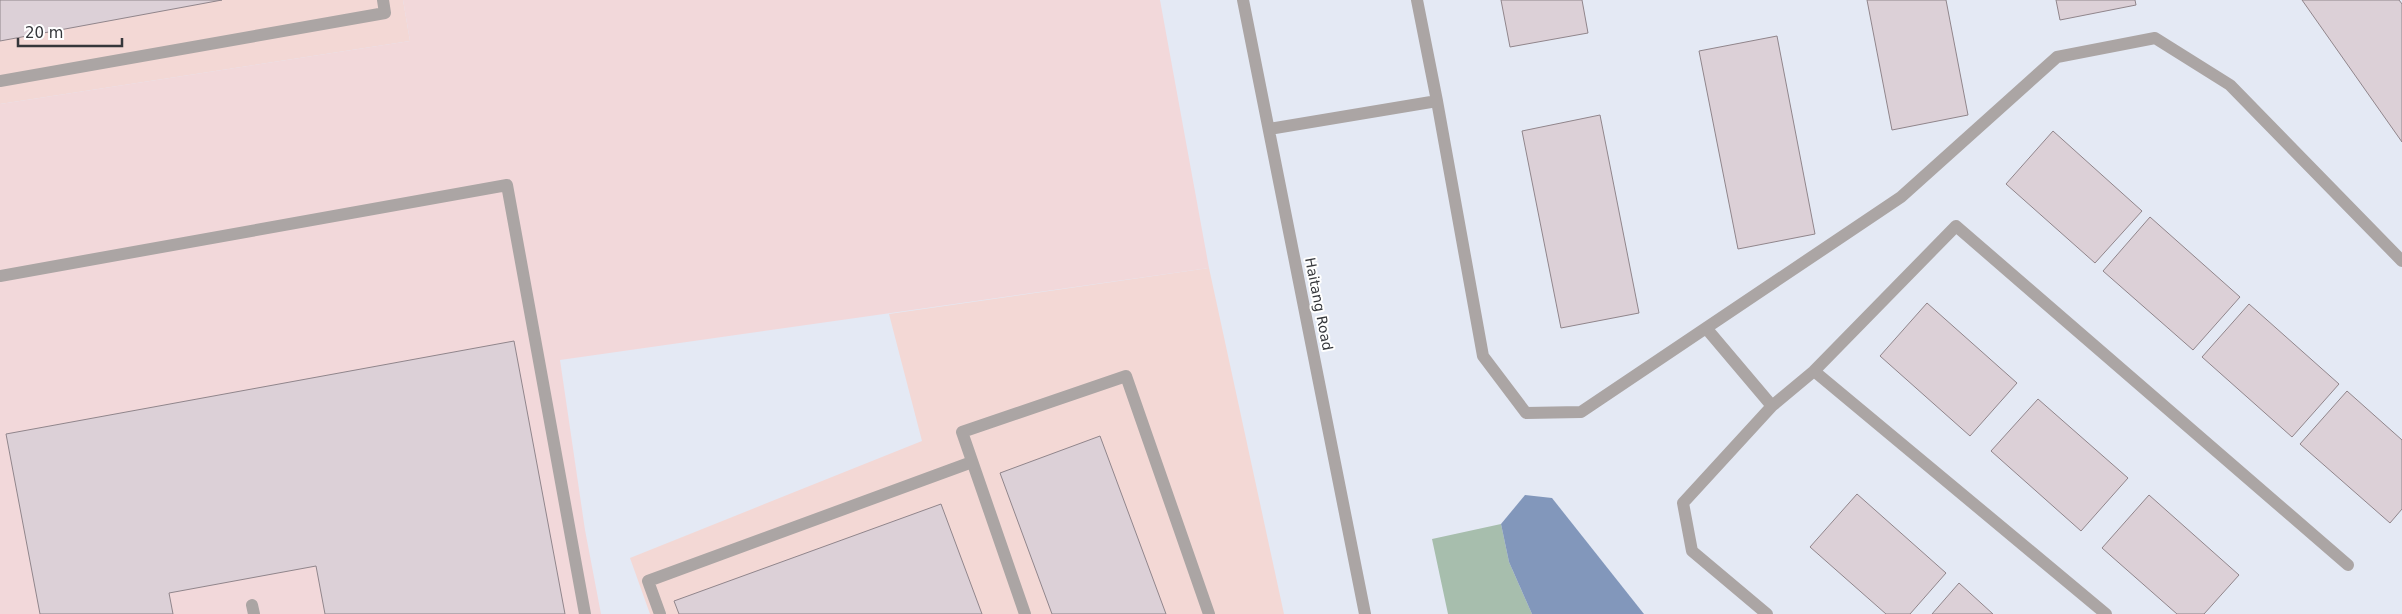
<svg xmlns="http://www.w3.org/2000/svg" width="2402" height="614" viewBox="0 0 2402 614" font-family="'DejaVu Sans',sans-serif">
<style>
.commercial{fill:#f3d8d5}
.industrial{fill:#f2d8da}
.green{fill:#a7bead}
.water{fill:#8297bb}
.building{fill:#dcd0d7;stroke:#90858b}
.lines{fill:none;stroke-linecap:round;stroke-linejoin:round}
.minor{stroke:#aba5a4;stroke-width:12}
.labels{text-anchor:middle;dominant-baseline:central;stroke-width:4;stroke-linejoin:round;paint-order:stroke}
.street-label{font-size:14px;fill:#35373b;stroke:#fff}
</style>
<rect width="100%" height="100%" fill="#e4e9f4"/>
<path class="commercial" d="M0 0H403L410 41 0 104Z
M1209 268 1284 614H650L630 558 922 441 889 314Z"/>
<path class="industrial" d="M403 0H1160L1209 268 560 360 585 530 601 614H0V104L410 41Z"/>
<path class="green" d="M1501 524 1509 562 1532 614H1448L1432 539Z"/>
<path class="water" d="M1525 495 1552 498 1644 614H1532L1509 562 1501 524Z"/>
<path class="building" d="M0 0H222L0 41Z
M1501 0H1582L1588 33 1510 47Z
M1867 0H1946L1968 115 1892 130Z
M2056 0H2135L2136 5 2060 20Z
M2302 0H2399L2402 4V142Z
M1777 36 1815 234 1738 249 1699 51Z
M1600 115 1639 313 1561 328 1522 131Z
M2053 131 2142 211 2095 263 2006 184Z
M2150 217 2240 297 2193 350 2103 271Z
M1927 303 2017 383 1970 436 1880 356Z
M2249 304 2339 384 2292 437 2202 357Z
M514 341 565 614H325L316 566 169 593 173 614H40L6 434Z
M2347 391 2402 440V509L2390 523 2300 444Z
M2038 399 2128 478 2081 531 1991 451Z
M1100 436 1166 614H1052L1000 473Z
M1857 494 1946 573 1910 614H1886L1810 547Z
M2149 495 2239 575 2204 614H2177L2102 548Z
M941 504 982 614H679L674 601Z
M1959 583 1993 614H1932Z"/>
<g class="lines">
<path class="minor" d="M1243 0 1365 614
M1417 0 1437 101
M0 81 385 13 383 0
M1269 129 1437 101 1483 356 1526 413 1581 412 1901 197 2057 57 2155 38 2230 85 2402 261
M0 276 507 185 585 614
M1706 328 1772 406 1814 371 2106 614
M1814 371 1956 226 2348 565
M252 605 254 614
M660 614 648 581 972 462
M1025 614 962 432 1126 376 1209 614
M1767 614 1692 551 1683 503 1772 406"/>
</g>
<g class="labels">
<g class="street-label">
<text transform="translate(1319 304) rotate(79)">Haitang Road</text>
</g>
</g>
<path d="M18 38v8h104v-8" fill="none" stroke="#35373b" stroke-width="2.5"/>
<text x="25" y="38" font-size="15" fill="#35373b" stroke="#ffffff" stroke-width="4" paint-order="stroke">20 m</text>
</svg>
